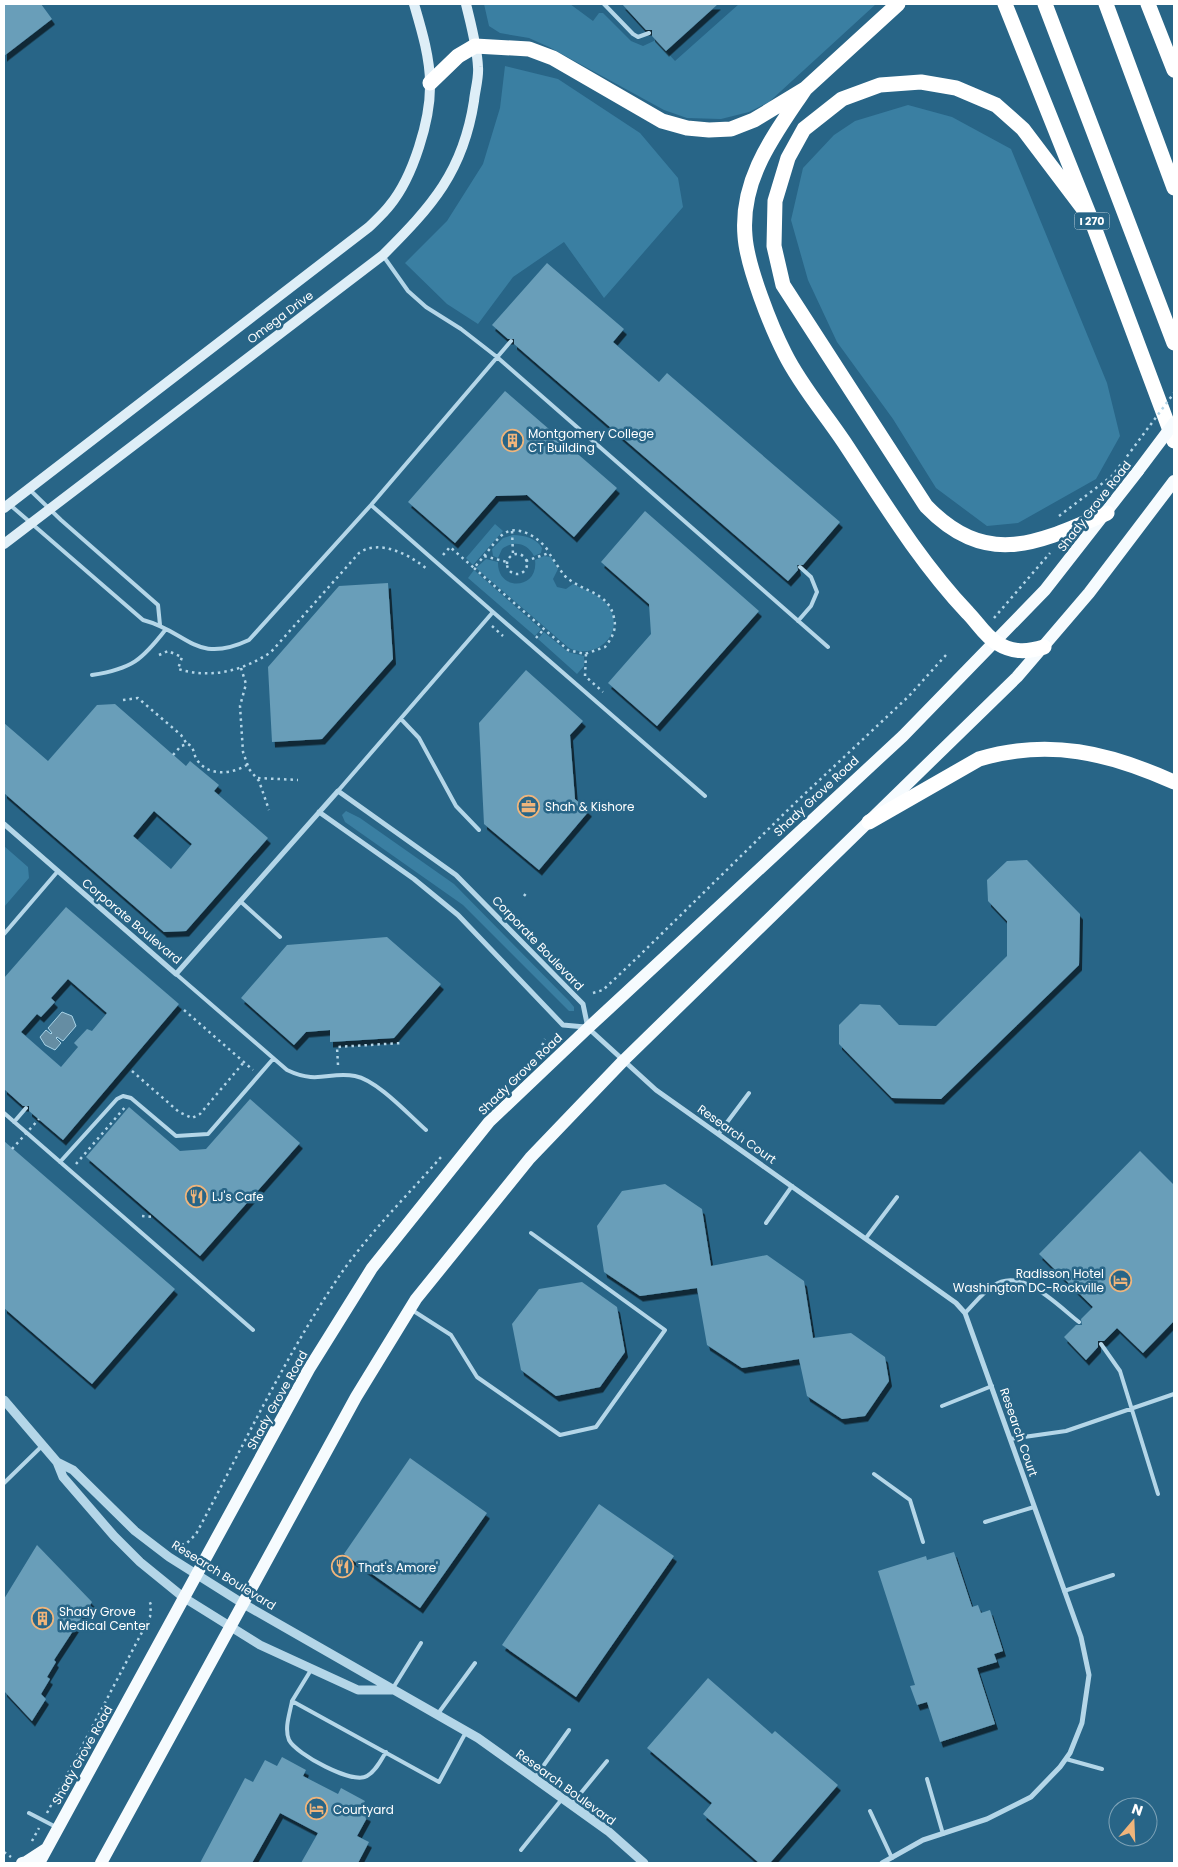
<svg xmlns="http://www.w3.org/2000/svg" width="1178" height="1867" viewBox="0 0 1178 1867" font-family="Poppins,sans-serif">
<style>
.green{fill:#3a7fa2}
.water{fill:#658da3;stroke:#a9d4e8}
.building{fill:#699eb9;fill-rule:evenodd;filter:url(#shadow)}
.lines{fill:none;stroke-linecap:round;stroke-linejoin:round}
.path{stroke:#b4d6e8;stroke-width:2.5;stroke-dasharray:2.5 4;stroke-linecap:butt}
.service{stroke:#b4d6e8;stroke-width:4}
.minor{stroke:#b4d6e8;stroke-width:5}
.tertiary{stroke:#b4d6e8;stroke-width:9}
.secondary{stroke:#deeef7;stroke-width:10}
.primary{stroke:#f6fbfe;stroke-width:12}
.motorway{stroke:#fff;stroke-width:15}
.path-bridge{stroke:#b4d6e8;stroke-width:2.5;stroke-dasharray:2.5 4;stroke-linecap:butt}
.primary-bridge{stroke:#f6fbfe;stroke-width:12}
.labels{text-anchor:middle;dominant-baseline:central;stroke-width:5;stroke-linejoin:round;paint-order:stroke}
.shield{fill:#286587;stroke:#bed1db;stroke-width:1}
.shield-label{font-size:11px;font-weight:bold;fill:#fff}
.street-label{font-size:12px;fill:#fff;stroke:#286587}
.poi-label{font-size:12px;fill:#fff;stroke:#286587;text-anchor:start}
</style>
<defs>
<filter id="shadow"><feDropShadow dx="3" dy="5.5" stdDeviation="0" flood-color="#0009"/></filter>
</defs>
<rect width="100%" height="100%" fill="#286587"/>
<path class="green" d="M484 4H570L593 21 599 13H603L631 41 643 46 656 40 675 61 739 4H876L769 102 749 112 721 119 687 118 664 110 549 47 529 38 500 33 489 26Z
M505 66 558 79 640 133 678 178 683 207 604 298 564 242 513 277 478 324 447 304 405 263 447 221 483 164 500 108Z
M908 105 952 117 1011 149 1107 383 1120 436 1096 479 1018 523 987 526 936 488 893 419 837 342 808 280 791 220 803 168 834 135 855 121Z
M495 524 503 531 473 565 466 558Z
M513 535C524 535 536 538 542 548L541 553 534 556C527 543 514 540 502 549L498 558 493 556 492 549 503 538Z
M544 556 551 557 558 569 553 579 557 587 566 589 573 584C585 590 601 595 609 607 626 634 595 661 569 648L476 568 486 559 498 562C497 592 539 590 535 560Z
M474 570 541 629 535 636 468 578Z
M544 632 568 652 584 656V666L577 674 538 639Z
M346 811 360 818 454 884 569 1001 574 1007V1011H569L463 905 345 822 342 815Z
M4 846 28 867 29 878 4 907Z"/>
<path class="water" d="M62 1012 72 1016 76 1026 63 1041 57 1037 56 1038 61 1043 55 1050 45 1045 40 1037 46 1030 51 1034 52 1033 48 1028Z"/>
<path class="building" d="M4 4H41L52 19 4 56Z
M622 4H718L666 51 652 36V30H646Z
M547 263 624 329 613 342 659 382 667 373 840 522 803 565H797L798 570 788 581 514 344V339H508L492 325Z
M505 391 617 488 574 537 527 495 496 496 455 543 408 502Z
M645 511 759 611 657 726 608 683 651 634 649 604 601 562Z
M388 583 393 659 322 739 272 742 268 667 339 586Z
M526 670 583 721 570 735 575 799 589 811 539 870 484 824 479 723Z
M115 704 186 766 190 761 219 785 214 791 268 838 186 931 164 932 4 793V723L48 761 97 705ZM154 811 192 844 171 869 133 836Z
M1027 860 1080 914 1079 965 941 1099 892 1098 839 1044V1025L860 1004 880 1005 899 1025 936 1026 1007 956V921L988 901 987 880 1007 861Z
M66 907 179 1004 63 1140 29 1111V1106H23L4 1089V978ZM68 979 107 1013 92 1031 87 1029 74 1043 78 1047 61 1067 21 1032 37 1014 41 1017 55 1002 51 998Z
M387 937 441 984 394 1038 330 1042V1030L306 1032 294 1045 241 998 287 945Z
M250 1099 300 1143 200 1256 86 1157 129 1107 180 1151 206 1149Z
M4 1141 175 1289 92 1384 4 1308Z
M1140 1151 1174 1185V1321L1143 1353 1117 1328 1104 1341H1098V1347L1086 1360 1064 1337 1076 1325H1082L1081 1319 1093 1307 1039 1254Z
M665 1184 702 1209 711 1266 767 1255 804 1281 813 1338 851 1333 885 1357 889 1381 865 1416 842 1419 807 1396 799 1359 742 1368 707 1345 697 1288 640 1296 604 1272 597 1226 622 1191Z
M582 1282 617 1307 625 1352 600 1387 556 1396 521 1370 512 1324 539 1289Z
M410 1458 487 1513 420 1608 344 1554Z
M599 1504 674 1556 576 1697 502 1645Z
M37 1545 92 1602 54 1660 56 1662 47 1677 50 1679 41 1694 46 1699 32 1721 4 1691V1599Z
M954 1552 972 1607 978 1605 981 1613 990 1610 1003 1651 994 1654 997 1662 977 1668 995 1724 940 1742 927 1702 917 1705 910 1686 915 1685 878 1571 926 1556 927 1560Z
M708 1678 772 1734 775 1731 838 1785 770 1863H759L703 1814 712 1803 647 1748Z
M282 1757 306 1770 303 1776 338 1794 341 1788 365 1801 359 1811 368 1816 357 1836 369 1842 358 1863H301L318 1833 280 1813 252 1863H200L245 1778 253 1782 265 1760 277 1766Z"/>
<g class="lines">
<path class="path" d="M1059 516 1112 476 1131 451
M512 531 513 554
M507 564a10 10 0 1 1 20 0a10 10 0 1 1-20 0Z
M443 555 450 547 474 568 484 556 507 562
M484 556C490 549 495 541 502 535 517 522 541 539 549 552
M474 568 568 650 585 654 605 647C612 638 617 629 614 618 609 591 581 592 565 576 559 569 554 560 549 553L526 561
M994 618 1050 553
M492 626 503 636
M536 638 544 629
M586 654 585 676 603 692
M159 655 168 651 182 657 178 669C211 679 243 671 271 652L359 553C380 538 412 556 428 570
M241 668 246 684 240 706 243 752 249 769 259 781 269 810
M123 700 138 698 181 735 187 744
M173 755 181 746 188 744C195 748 193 754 197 760 209 777 232 774 247 765
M258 778 298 780
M524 896 527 892
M593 993 603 990 639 956 794 804 909 696 946 655
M184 1010 253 1070
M338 1065 337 1047 402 1043
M132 1071 179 1112 192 1118 200 1114 244 1062
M503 1088 540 1051 545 1039
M76 1164 126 1106
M142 1216 155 1217
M175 1545 186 1544 196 1534C243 1447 285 1356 340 1275 369 1233 407 1196 441 1157
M47 1813 150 1617 151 1605 149 1600
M32 1841 39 1828
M4 1852 11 1857"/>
<path class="service" d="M604 4 633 34 638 37 649 33
M384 257 408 291 426 307 461 329 497 357 828 647
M30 490 61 520 158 605 160 625
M9 504 143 620C189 632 195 665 249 640L371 505 511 341
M371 505 493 612
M798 621 811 606 817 592 811 577 800 567
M92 675C132 669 142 660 166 629
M401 719 419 738 456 806 479 830
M338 791 493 612 705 796
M240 901 280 937
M4 934 58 871
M176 974 287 1070C318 1085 329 1071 355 1076 377 1080 409 1115 426 1130
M4 1113 253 1330
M14 1122 26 1108
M719 1133 749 1093
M60 1162 117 1099 123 1096 131 1098 176 1136 208 1134 273 1059
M766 1223 792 1186
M866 1238 897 1197
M412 1310 451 1335 477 1377 560 1435 596 1427 665 1330 531 1233
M965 1313C974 1304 982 1293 993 1286 1021 1265 1058 1306 1079 1322
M1101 1344 1120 1371 1158 1494
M942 1406 992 1386
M1010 1439 1066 1431 1174 1394
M874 1474 910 1500 923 1542
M4 1483 42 1446
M985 1522 1034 1507
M1064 1591 1113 1575
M311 1670 292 1701 439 1782 466 1732
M393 1688 421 1643
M292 1701C290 1713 284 1728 289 1740 296 1754 353 1785 367 1776 376 1771 381 1760 386 1752
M437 1715 475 1663
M1066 1759 1102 1769
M534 1779 569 1730
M927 1779 943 1834
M571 1805 607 1761
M870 1811 892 1858
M29 1813 56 1827
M521 1850 562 1799"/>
<path class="minor" d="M319 812 414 879 458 915 563 1025 585 1027
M4 824 176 974 338 791 456 875 583 1004 588 1028 656 1090 956 1303 965 1313 1081 1637 1089 1675 1082 1723 1070 1753 1060 1767 1031 1797 987 1819 923 1840 882 1863"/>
<path class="tertiary" d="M4 1400 57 1462 73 1470 135 1531 169 1557 242 1603 478 1738 608 1831 644 1863
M57 1462 63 1477 114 1536 140 1562 183 1597 260 1645 358 1690H392"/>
<path class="secondary" d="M4 508 369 227C376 220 384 213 390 205 413 177 431 119 430 83 430 57 421 28 414 4
M4 544 383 255C432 206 463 172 474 101 475 90 479 78 478 67 477 46 471 25 466 4"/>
<path class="primary" d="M22 1863 26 1862 46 1849
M39 1863 309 1369 372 1268 489 1122 588 1028 903 736 1045 590 1138 471
M101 1863 356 1397 416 1299 530 1158 623 1061 1017 677 1089 593 1174 481"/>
<path class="motorway" d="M1005 4 1091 219 1174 441
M1045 4 1174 343
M1106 4 1174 188
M1148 4 1174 70
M430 83 458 56 475 46 529 49 553 58 662 121 687 128 709 130 731 129 754 120 805 89 898 4
M805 89C775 134 740 178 745 236 747 266 771 327 785 354 801 386 824 412 844 442 883 501 919 561 968 613 977 622 986 637 997 643 1013 653 1027 652 1044 647
M1091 219 1023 129 996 105 956 88 921 82 880 85 842 99 804 129 788 158 775 201 774 246 783 285 926 506C987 569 1038 543 1107 513
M869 822 979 759C1049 738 1109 753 1174 782"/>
<path class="path-bridge" d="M1131 451 1174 393
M12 1149 39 1119"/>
<path class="primary-bridge" d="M1138 471 1174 423"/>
</g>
<defs>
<symbol id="building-ring" viewBox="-11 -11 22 22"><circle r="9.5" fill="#286587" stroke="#f0b57b" stroke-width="1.5"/><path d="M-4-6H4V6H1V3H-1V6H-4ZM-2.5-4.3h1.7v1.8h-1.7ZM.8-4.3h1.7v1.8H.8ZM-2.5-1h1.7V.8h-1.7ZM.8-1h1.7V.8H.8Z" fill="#f0b57b"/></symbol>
<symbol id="office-ring" viewBox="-11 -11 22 22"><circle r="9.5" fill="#286587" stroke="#f0b57b" stroke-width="1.5"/><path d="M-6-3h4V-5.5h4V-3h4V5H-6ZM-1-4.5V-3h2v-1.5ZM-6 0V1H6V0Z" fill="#f0b57b"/></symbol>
<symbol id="restaurant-ring" viewBox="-11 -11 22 22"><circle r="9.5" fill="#286587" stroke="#f0b57b" stroke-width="1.5"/><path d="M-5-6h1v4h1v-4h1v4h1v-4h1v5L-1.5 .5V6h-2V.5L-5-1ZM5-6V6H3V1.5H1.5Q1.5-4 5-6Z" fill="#f0b57b"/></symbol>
<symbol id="hotel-ring" viewBox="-11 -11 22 22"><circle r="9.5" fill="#286587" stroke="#f0b57b" stroke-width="1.5"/><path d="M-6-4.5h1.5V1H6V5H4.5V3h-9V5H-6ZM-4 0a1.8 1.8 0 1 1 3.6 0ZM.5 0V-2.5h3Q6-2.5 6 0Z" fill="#f0b57b"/></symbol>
</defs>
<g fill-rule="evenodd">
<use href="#building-ring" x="500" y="428" width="25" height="25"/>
<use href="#office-ring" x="516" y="794" width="25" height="25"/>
<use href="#restaurant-ring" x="184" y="1184" width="25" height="25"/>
<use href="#hotel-ring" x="1108" y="1268" width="25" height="25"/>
<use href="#restaurant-ring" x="330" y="1554" width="25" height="25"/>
<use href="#building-ring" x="30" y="1606" width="25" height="25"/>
<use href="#hotel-ring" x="304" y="1796" width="25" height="25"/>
</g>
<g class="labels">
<rect class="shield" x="1074.5" y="212.5" width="35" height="17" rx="4"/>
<g class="shield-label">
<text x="1092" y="221">I 270</text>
</g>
<g class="street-label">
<text transform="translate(280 317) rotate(-37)">Omega Drive</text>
<text transform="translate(1094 506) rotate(-52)">Shady Grove Road</text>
<text transform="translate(816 796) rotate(-43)">Shady Grove Road</text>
<text transform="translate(132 921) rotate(40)">Corporate Boulevard</text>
<text transform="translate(538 943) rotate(46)">Corporate Boulevard</text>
<text transform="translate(520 1074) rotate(-44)">Shady Grove Road</text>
<text transform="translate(737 1134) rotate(35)">Research Court</text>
<text transform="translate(277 1400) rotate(-61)">Shady Grove Road</text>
<text transform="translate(1019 1432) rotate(71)">Research Court</text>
<text transform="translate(224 1575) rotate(32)">Research Boulevard</text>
<text transform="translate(82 1755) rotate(-61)">Shady Grove Road</text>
<text transform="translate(566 1787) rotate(36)">Research Boulevard</text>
</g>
<g class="poi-label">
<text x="528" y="433">Montgomery College<tspan x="528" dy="14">CT Building</tspan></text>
<text x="545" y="806">Shah &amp; Kishore</text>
<text x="212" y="1196">LJ's Cafe</text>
<text x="1104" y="1273" text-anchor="end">Radisson Hotel<tspan x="1104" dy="14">Washington DC-Rockville</tspan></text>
<text x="358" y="1567">That's Amore'</text>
<text x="59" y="1611">Shady Grove<tspan x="59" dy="14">Medical Center</tspan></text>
<text x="333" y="1809">Courtyard</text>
</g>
</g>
<rect width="1178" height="1867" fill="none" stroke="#ffffff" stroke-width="10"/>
<g transform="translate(1133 1822) rotate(19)"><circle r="24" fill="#286587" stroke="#7ea3b7"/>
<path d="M0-4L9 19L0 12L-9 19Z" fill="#f0b57b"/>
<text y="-8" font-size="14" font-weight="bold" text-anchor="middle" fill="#ffffff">N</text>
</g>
</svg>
